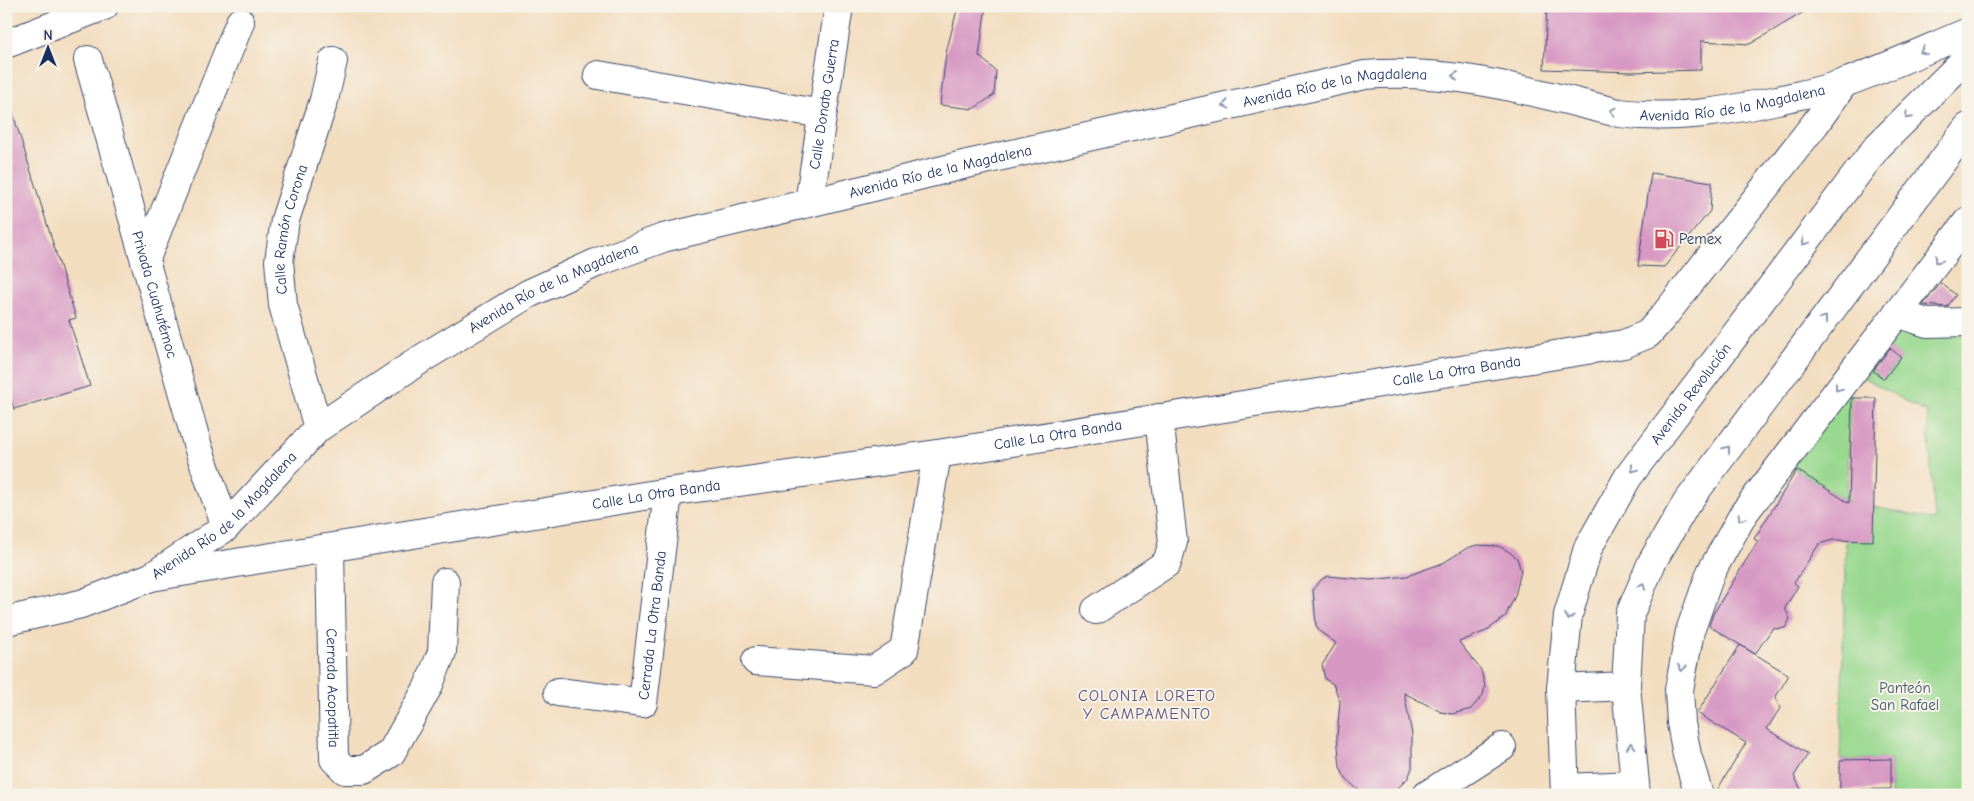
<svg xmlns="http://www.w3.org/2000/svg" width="1974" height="801" viewBox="0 0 1974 801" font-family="'Comic Neue',sans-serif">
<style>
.green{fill:#98d88f;stroke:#5a8476}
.building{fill:#d798c3}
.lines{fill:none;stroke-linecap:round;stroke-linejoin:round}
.street-casing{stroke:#3b496d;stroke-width:30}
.primary-casing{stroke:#3b496d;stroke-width:30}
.street{stroke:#fff;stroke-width:28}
.primary{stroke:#fff;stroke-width:28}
.oneway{stroke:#8d97ae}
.labels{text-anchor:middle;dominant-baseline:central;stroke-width:4;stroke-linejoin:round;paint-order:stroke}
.street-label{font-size:15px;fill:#1b2f5e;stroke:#f7f3e8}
.poi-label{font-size:15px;fill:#1b2f5e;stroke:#f7f3e8;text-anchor:start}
.park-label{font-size:15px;fill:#3a596a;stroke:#f7f3e8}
.neighbourhood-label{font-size:16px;letter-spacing:1px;fill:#5d5481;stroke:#f7f3e8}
</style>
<rect width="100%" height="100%" fill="#f7f3e8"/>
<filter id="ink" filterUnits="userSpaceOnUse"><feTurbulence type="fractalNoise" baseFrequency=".02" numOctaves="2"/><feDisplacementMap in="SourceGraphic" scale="10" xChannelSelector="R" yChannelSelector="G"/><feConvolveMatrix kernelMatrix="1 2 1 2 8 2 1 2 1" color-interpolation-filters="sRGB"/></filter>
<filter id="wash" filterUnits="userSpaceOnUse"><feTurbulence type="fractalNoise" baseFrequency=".0096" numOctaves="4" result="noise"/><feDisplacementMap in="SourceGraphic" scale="20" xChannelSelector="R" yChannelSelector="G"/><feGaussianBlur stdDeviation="1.12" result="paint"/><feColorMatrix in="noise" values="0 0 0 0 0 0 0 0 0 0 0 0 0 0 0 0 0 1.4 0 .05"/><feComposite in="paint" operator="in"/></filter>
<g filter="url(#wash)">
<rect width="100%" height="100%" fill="#f3ddbf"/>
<!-- green -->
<path class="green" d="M1898 323 1962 329 1968 338V795H1891V759L1840 760 1847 501 1790 466 1851 385 1847 501 1935 520 1927 413 1859 375 1866 365 1884 379 1901 357 1883 343Z"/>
<g id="blocks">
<!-- building -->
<path class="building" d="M958 6H986L979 56 996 71 994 95 973 109 940 105 946 53Z
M1547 6H1814L1750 44 1701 41V70L1631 72 1544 69Z
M11 107 76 318 69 320 90 386 14 409 6 385V108Z
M1651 173 1712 182 1710 211 1664 267 1638 266Z
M1941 283 1956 295 1947 307 1923 305Z
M1890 348 1901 357 1884 379 1873 371Z
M1852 398H1876L1873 541 1833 540 1819 544 1794 583 1798 586 1785 608 1790 619 1785 628 1772 629 1755 654 1709 626 1713 614 1758 541 1754 539 1797 470 1849 503Z
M1477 545 1498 546 1508 551 1517 558 1521 571 1515 596 1505 617 1486 631 1459 642 1481 670 1485 686 1483 695 1471 709 1452 714 1441 712 1404 693 1412 734V768L1408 778 1394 792 1385 795 1362 793 1345 778 1340 767 1337 736 1340 701 1333 684 1325 679 1322 665 1336 643 1319 631 1316 625 1313 589 1322 579 1328 576 1371 580 1407 576 1443 563 1467 548Z
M1740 645 1789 675 1775 698 1780 708 1767 729 1808 754 1794 776 1804 795H1714L1746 743 1697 713Z
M1891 759V789L1840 790V760Z"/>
</g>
</g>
<g filter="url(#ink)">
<use href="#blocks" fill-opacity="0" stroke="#3b496d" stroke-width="1"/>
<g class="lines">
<defs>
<g id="street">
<path d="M6 44 104 6"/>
<path id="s1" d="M88 60 198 447 226 527"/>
<path d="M598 75 822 114"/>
<path id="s2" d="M809 203 839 6"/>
<path d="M145 261 240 22"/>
<path d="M1897 313 1927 323 1968 322"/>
<path id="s3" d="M318 428 283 305 279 261 285 220 324 100 333 61"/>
<path id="s4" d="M330 548 334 759 345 770H364L391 753 428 687 442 652 445 582"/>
<path id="s5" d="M151 577 668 492 937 454 1624 344 1648 334 1663 317 1815 124 1844 83"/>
<path d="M1096 610 1167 563 1173 542 1159 418"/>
<path d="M756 661 874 670 904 650 937 454"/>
<path id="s6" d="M558 692 643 703 668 492"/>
<path d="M1427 795 1502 747"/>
<path d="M1699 795 1687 755 1681 723 1679 690 1690 631 1711 572 1744 513 1968 221"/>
</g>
<g id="primary">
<path id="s7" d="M6 621 81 604 151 577 226 527 318 428 426 356 528 294 598 262 663 238 809 203 967 164 1365 75C1454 68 1533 92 1619 113 1672 120 1725 112 1777 100 1800 95 1822 91 1844 83 1886 68 1927 49 1968 32"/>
<path d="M1561 689 1626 686"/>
<path d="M1565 788 1635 785"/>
<path id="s8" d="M1565 795 1561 689 1568 615 1588 548 1628 477 1877 147 1968 57"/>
<path d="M1636 795 1626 686 1630 614 1652 562 1686 504 1968 127"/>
</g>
</defs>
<!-- street casing -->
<use href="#street" class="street-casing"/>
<!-- primary casing -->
<use href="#primary" class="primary-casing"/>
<!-- street -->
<use href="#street" class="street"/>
<!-- primary -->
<use href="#primary" class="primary"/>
</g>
<!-- one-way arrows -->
<defs><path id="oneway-chevron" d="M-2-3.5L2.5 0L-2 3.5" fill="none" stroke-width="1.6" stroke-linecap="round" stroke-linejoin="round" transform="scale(1.25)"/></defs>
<g class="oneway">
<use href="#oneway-chevron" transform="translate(1923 51) rotate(158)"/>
<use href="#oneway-chevron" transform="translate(1455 76) rotate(-173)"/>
<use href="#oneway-chevron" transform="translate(1226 105) rotate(167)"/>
<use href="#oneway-chevron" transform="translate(1613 111) rotate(-167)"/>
<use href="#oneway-chevron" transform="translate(1908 116) rotate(135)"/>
<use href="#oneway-chevron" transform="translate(1805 242) rotate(127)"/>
<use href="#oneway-chevron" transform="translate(1938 260) rotate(127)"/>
<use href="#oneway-chevron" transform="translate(1824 319) rotate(-53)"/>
<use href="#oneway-chevron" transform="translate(1838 388) rotate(127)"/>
<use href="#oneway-chevron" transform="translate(1727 449) rotate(-53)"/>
<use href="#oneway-chevron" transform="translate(1634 469) rotate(127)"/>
<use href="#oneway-chevron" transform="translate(1741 518) rotate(122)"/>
<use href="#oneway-chevron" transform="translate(1642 586) rotate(-67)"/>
<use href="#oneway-chevron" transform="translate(1569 617) rotate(100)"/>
<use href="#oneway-chevron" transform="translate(1682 668) rotate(99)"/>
<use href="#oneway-chevron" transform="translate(1631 746) rotate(-95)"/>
</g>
</g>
<!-- icons -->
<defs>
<symbol id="fuel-bare" viewBox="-9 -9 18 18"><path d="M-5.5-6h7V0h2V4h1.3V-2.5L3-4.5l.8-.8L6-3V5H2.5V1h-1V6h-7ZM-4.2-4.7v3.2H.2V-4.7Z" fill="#d1495b" stroke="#f7f3e8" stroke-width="2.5" paint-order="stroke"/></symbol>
</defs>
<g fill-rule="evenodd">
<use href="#fuel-bare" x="1650" y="225" width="28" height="28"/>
</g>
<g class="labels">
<!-- street labels -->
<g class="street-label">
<text stroke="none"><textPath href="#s7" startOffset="1462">Avenida Río de la Magdalena</textPath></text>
<text stroke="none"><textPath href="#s7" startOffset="1866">Avenida Río de la Magdalena</textPath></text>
<text stroke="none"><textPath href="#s2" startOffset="100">Calle Donato Guerra</textPath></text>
<text stroke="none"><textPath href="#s7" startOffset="1058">Avenida Río de la Magdalena</textPath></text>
<text stroke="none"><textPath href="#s3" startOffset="205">Calle Ramón Corona</textPath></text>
<text stroke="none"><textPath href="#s7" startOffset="652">Avenida Río de la Magdalena</textPath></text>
<text stroke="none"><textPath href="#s1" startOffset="244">Privada Cuahutémoc</textPath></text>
<text stroke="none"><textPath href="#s5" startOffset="1322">Calle La Otra Banda</textPath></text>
<text stroke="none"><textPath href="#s8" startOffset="436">Avenida Revolución</textPath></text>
<text stroke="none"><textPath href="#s5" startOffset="918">Calle La Otra Banda</textPath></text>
<text stroke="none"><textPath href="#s5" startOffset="512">Calle La Otra Banda</textPath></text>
<text stroke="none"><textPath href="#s7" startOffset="248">Avenida Río de la Magdalena</textPath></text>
<text stroke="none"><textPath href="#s6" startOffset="164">Cerrada La Otra Banda</textPath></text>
<text stroke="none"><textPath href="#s4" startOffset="140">Cerrada Acopatitla</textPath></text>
</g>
<!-- poi labels -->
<g class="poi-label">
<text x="1679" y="239">Pemex</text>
</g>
<!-- park labels -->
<g class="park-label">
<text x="1905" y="688">Panteón<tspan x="1905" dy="17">San Rafael</tspan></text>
</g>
<!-- neighbourhood labels -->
<g class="neighbourhood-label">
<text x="1147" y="696">COLONIA LORETO<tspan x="1147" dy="18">Y CAMPAMENTO</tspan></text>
</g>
</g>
<!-- margin -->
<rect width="1974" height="801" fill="none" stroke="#f7f3e8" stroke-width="25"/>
<!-- north arrow -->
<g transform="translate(48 48)" stroke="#f7f3e8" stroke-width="4" paint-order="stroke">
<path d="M0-4L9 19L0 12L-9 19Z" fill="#1b2f5e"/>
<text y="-8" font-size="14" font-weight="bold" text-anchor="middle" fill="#1b2f5e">N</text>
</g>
</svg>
